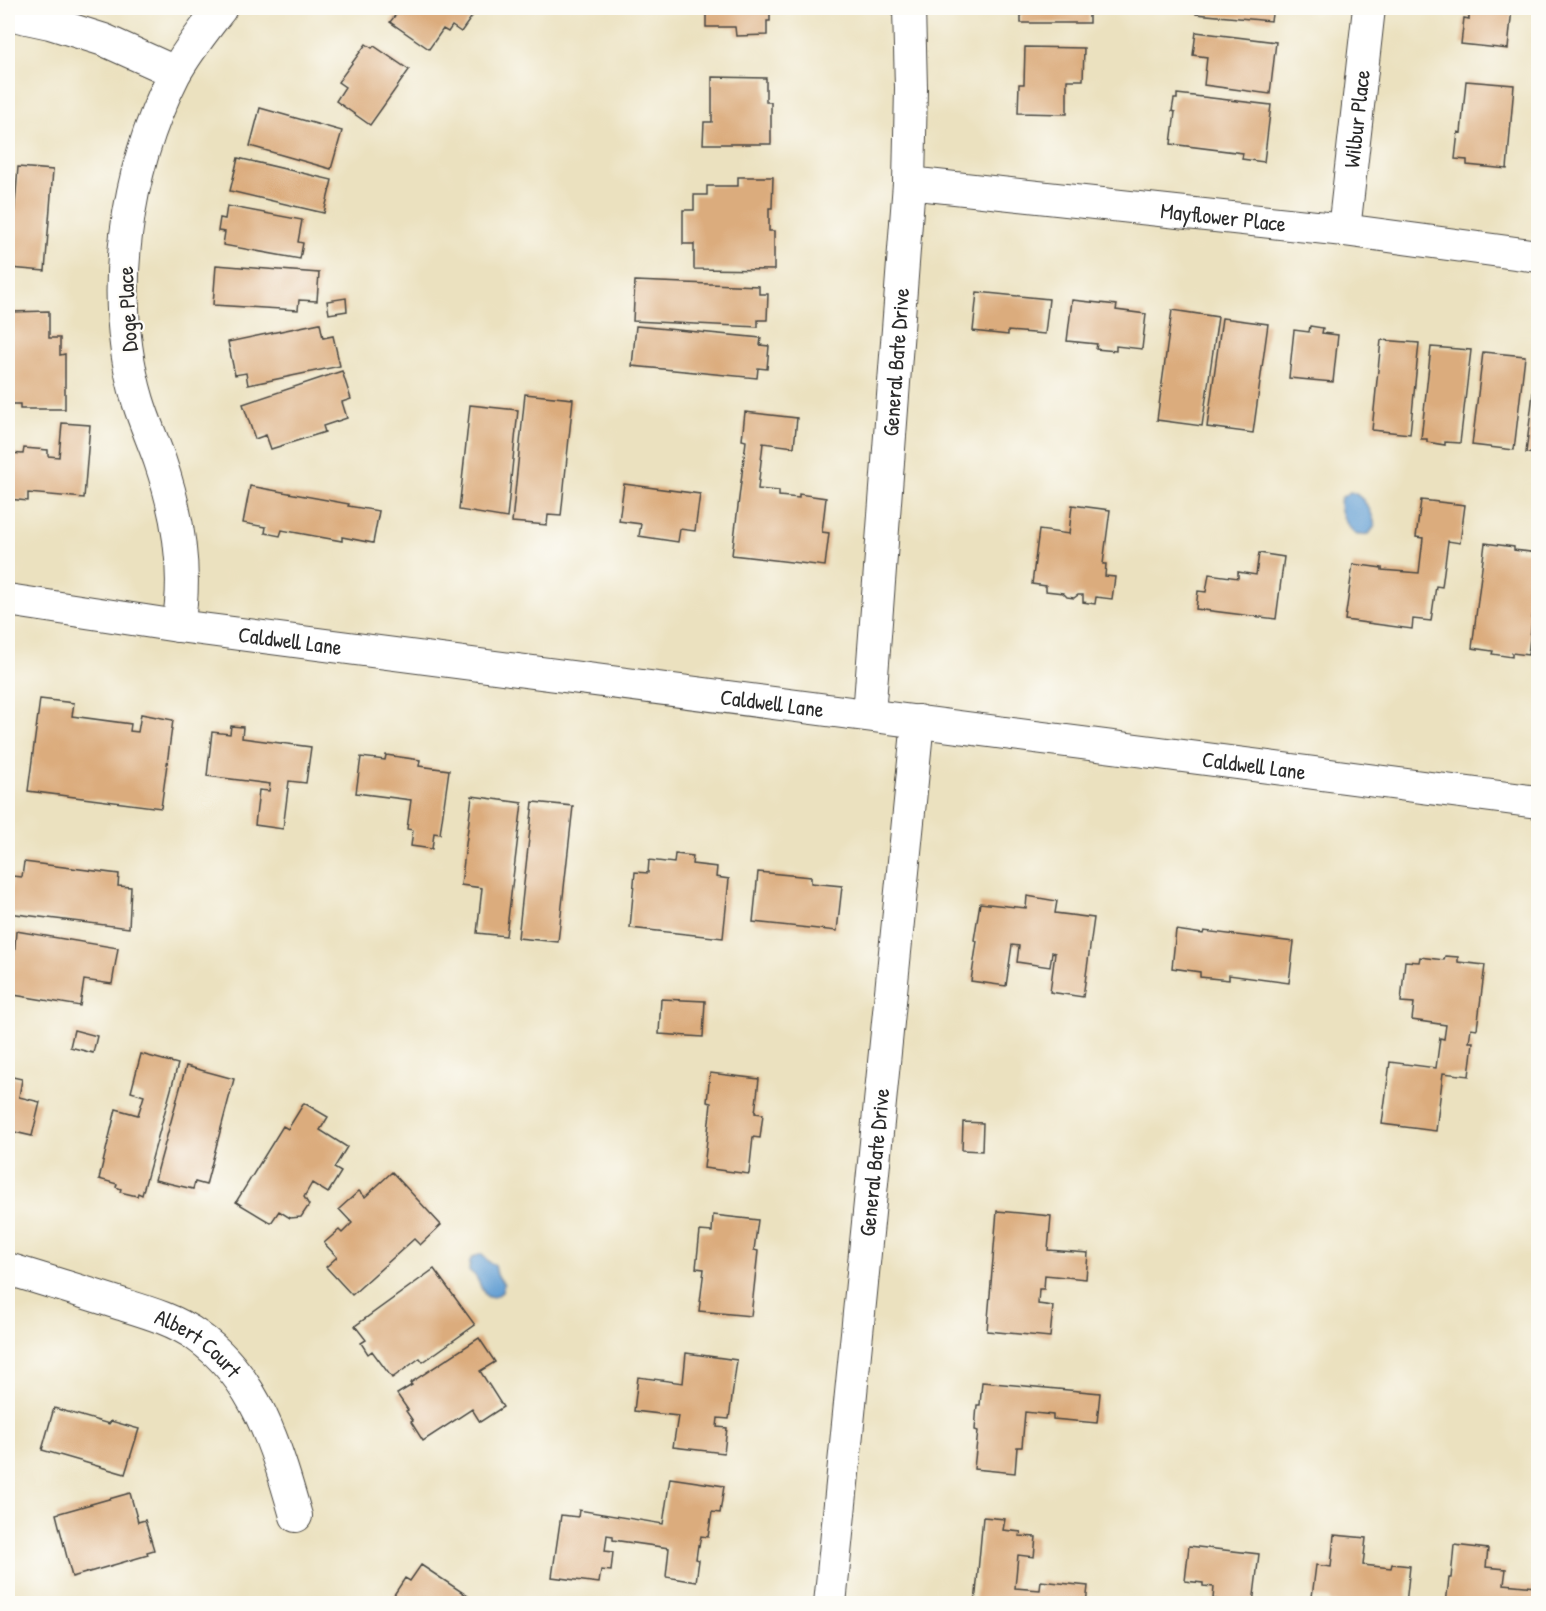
<svg xmlns="http://www.w3.org/2000/svg" width="1546" height="1611" viewBox="0 0 1546 1611" font-family="'Patrick Hand',sans-serif">
<style>
.water{fill:#639fd3;stroke:#47657f;stroke-width:1.5}
.building{fill:#dbac7d}
.lines{fill:none;stroke-linecap:round;stroke-linejoin:round}
.minor-casing{stroke:#484641;stroke-width:34}
.minor{stroke:#fff;stroke-width:32}
.labels{text-anchor:middle;dominant-baseline:central;stroke-width:4.5;stroke-linejoin:round;paint-order:stroke}
.street-label{font-size:22px;fill:#2b2b2b;stroke:#fdfcf7}
</style>
<rect width="100%" height="100%" fill="#fdfcf7"/>
<filter id="ink" filterUnits="userSpaceOnUse"><feTurbulence type="fractalNoise" baseFrequency=".0167" numOctaves="2"/><feDisplacementMap in="SourceGraphic" scale="12" xChannelSelector="R" yChannelSelector="G"/><feConvolveMatrix kernelMatrix="1 2 1 2 8 2 1 2 1" color-interpolation-filters="sRGB"/></filter>
<filter id="wash" filterUnits="userSpaceOnUse"><feTurbulence type="fractalNoise" baseFrequency=".008" numOctaves="4" result="noise"/><feDisplacementMap in="SourceGraphic" scale="24" xChannelSelector="R" yChannelSelector="G"/><feGaussianBlur stdDeviation="1.35" result="paint"/><feColorMatrix in="noise" values="0 0 0 0 0 0 0 0 0 0 0 0 0 0 0 0 0 1.4 0 .05"/><feComposite in="paint" operator="in"/></filter>
<g filter="url(#wash)">
<rect width="100%" height="100%" fill="#ebe1bf"/>
<!-- water -->
<path class="water" d="M1350 492C1363 494 1373 513 1375 526L1369 534 1357 535C1347 527 1337 510 1341 498Z
M481 1254 489 1262 495 1265 497 1275 504 1284 502 1292C484 1307 483 1288 476 1277 474 1274 471 1273 469 1270L470 1261 473 1257Z"/>
<g id="blocks">
<!-- building -->
<path class="building" d="M401 8H478L461 32 452 26 448 32 443 29 429 49 390 22Z
M706 8H770V21H767V35L736 36 735 27H706Z
M1021 8H1089V23H1021Z
M1196 8H1273L1271 21 1196 14Z
M1475 8H1512L1508 49 1461 44 1464 18 1469 19V12L1474 13Z
M1196 32 1276 42 1270 94 1204 85 1207 57 1193 55Z
M366 44 372 48 374 46 409 70 370 125 336 101 345 87 338 82Z
M1025 47 1084 48 1083 80H1067V114L1018 113 1019 84H1024Z
M712 77 766 78V102H771V144H703L704 122H712Z
M1466 81 1514 85 1507 169 1467 165V160L1455 159 1458 132 1461 133Z
M1177 94 1271 105 1264 162 1242 159 1243 153 1171 144 1175 112 1172 111 1174 99H1177Z
M260 108 342 131 331 169 250 146Z
M238 158 332 180 324 213 230 191Z
M18 167 53 170 45 271 10 268Z
M738 177H773L772 208H769V231H774V270L694 269V244H683V210H694V195H707V186H738Z
M227 206 302 220 298 242 303 243 300 259 223 245 225 232 218 231 220 218 225 219Z
M216 265 319 273 317 301 299 300 298 310 213 305Z
M635 281 759 286V294H768L767 320H758V327L633 321Z
M977 292 1049 299 1045 334 1008 331V335L973 331Z
M346 298 347 311 329 314 327 301Z
M1072 300 1117 305 1116 310 1146 314 1142 349 1116 346V351L1096 349 1097 344 1067 341Z
M1172 310 1218 317 1202 426 1157 420Z
M49 311V338H60V355L65 354V409H20V404H8V341H11V312Z
M1222 318 1268 324 1253 433 1207 427Z
M320 323 323 338 333 336 340 366 248 385 246 373 235 375 228 342Z
M636 326 761 338 760 345 769 346 767 369 758 368 757 378 632 366Z
M1310 326 1323 328 1322 333 1338 335 1333 382 1289 378 1294 330 1309 332Z
M1381 340 1419 343 1410 434 1372 430Z
M1431 347 1471 350 1460 443 1445 442V445L1427 442V439H1421Z
M1483 352 1525 356 1514 450 1472 445Z
M1537 359 1538 360V454L1526 453Z
M342 371 351 399 342 402 347 418 323 426 325 432 271 449 266 435 255 439 243 404Z
M525 394 573 399 561 516 548 515 547 525 512 522Z
M470 405 518 410 507 518 459 510Z
M745 412 797 418 794 447 763 443 758 489 779 491V496L799 498V494L826 498 822 532 829 533 825 566 732 555 746 441 742 440Z
M62 423 90 425 84 498 28 493V501L8 499V453L23 454 24 448 48 450V456L59 457Z
M624 484 700 494 695 531 680 529 678 542 639 536 641 524 619 521Z
M250 486 349 504 348 506 379 511 373 543 342 537V541L282 530 280 536 265 533 266 527 243 523Z
M1421 500 1465 505 1460 543 1448 541 1442 587 1436 586 1431 621 1413 619 1412 629 1345 620 1353 564 1382 568V570L1419 573 1423 538 1416 537Z
M1072 505 1110 510 1103 564H1106L1105 576 1115 577 1112 599 1096 597 1095 604 1083 602V595H1078L1074 598 1067 597 1063 593 1046 591V586L1032 584 1039 530 1069 534Z
M1485 543 1514 547V550L1538 553V569L1528 655 1512 653V657L1492 654 1493 651 1472 648Z
M1259 553 1284 557 1276 619 1196 609 1198 591 1206 592 1209 574 1238 578V572L1256 575Z
M40 699 74 703 72 716 131 724 130 731 138 732 141 714 173 720 161 808 28 791Z
M231 726 243 727 242 738 311 747 306 783 289 781 283 829 255 825 259 790 269 791 270 784 207 776 212 732 230 734Z
M386 755 420 760 419 766 449 770 440 834 434 833 432 849 411 846 413 830 407 829 411 800 356 793 361 757 385 760Z
M472 796 522 803 506 936 477 933 482 888 461 885Z
M533 802 573 806 558 942 518 938Z
M675 854 693 856 692 864 717 867 716 877 729 879 723 938 630 928 635 872 648 873 649 860 674 863Z
M24 862 119 874 118 886 131 887 129 928 8 913 12 876 22 877Z
M758 872 811 877V883L842 886 837 931 753 922Z
M1027 896 1057 901 1055 913 1094 918 1083 997 1050 992 1055 953 1052 952 1050 967 1017 962 1019 946 1012 945 1006 986 971 981 977 941 974 940 980 903 1026 908Z
M1176 930 1203 934 1204 931 1294 942 1289 983 1229 975V980L1200 977V972L1172 968Z
M16 931 118 948 112 984 84 980 80 1006 8 994V958L14 959Z
M1445 956 1458 957V962L1485 965 1477 1029 1471 1028 1469 1042H1473L1469 1076 1443 1073 1436 1131 1382 1124 1390 1062 1436 1068 1440 1038 1444 1039 1446 1025 1412 1020 1414 1003 1401 1002 1405 961 1419 962 1420 957 1444 960Z
M661 999 705 1001 703 1037 659 1034Z
M74 1030 97 1036 93 1053 70 1047Z
M141 1054 178 1064 142 1195 138 1193 137 1196 120 1192 121 1189 116 1187 117 1184 99 1179 116 1109 138 1115 144 1096 131 1092Z
M186 1066 234 1079 206 1185 195 1182 193 1189 155 1180Z
M710 1073 759 1079 755 1113 763 1114 760 1138 753 1137 749 1174 704 1168 711 1103 707 1102Z
M8 1076 22 1079 19 1097 40 1102 32 1136 10 1131 8 1138Z
M304 1103 328 1117 320 1130 347 1147 334 1168 341 1172 328 1193 312 1183 304 1197 309 1205 301 1217 290 1218 279 1211 271 1223 236 1202 283 1126 288 1129Z
M963 1122 983 1123 982 1151 962 1150Z
M392 1172 441 1225 420 1245 414 1239 352 1295 326 1267 337 1257 324 1243 339 1230 342 1233 352 1223 339 1209 359 1191 365 1197Z
M997 1211 1051 1216 1048 1250 1088 1253 1086 1279 1045 1275 1044 1289H1039L1038 1304 1053 1306 1050 1337 987 1331Z
M713 1215 758 1220 754 1250 758 1251 751 1316 699 1311 704 1269 696 1268 700 1231 712 1232Z
M434 1269 475 1325 423 1362 420 1358 392 1378 372 1351 368 1354 361 1343 366 1340 355 1326Z
M479 1338 495 1362 480 1371 503 1407 480 1422 472 1409 423 1441 411 1422 413 1421 406 1411 408 1410 397 1394 412 1385 410 1383Z
M686 1353 737 1360 729 1419 718 1418 717 1427 727 1428 724 1453 673 1447 678 1416 634 1411 638 1377 683 1383Z
M982 1382 1100 1393 1097 1423 1053 1419V1415L1025 1412 1022 1447H1017L1015 1473 974 1469 978 1431 975 1430 977 1405H980Z
M54 1408 109 1424 111 1421 139 1429 125 1474 42 1450Z
M670 1478 724 1486 720 1513 712 1512 708 1537 701 1536 699 1546 698 1545 696 1559 699 1560 696 1582 666 1577 669 1548 613 1540V1536L607 1535 605 1551 613 1552 611 1571 601 1570 599 1583 552 1577 561 1515 578 1517 579 1510 663 1524Z
M130 1493 138 1522 145 1520 154 1550 147 1552 148 1555 72 1577 56 1514Z
M983 1517 1005 1519 1003 1530 1021 1532 1020 1536 1036 1537 1034 1557 1018 1555 1015 1588 1040 1590 1041 1581 1088 1586 1086 1604H975Z
M1334 1535 1366 1538 1363 1565 1391 1568 1392 1564 1410 1566 1406 1604H1341L1330 1602V1599L1312 1597 1316 1565 1331 1567Z
M1454 1545 1488 1549 1486 1567 1506 1569 1504 1584 1536 1587 1534 1604H1446L1449 1578H1451Z
M1189 1546 1259 1554 1253 1604 1213 1599 1214 1587 1203 1586V1583L1185 1581Z
M421 1565 480 1604H388L405 1578 410 1581Z"/>
</g>
</g>
<g filter="url(#ink)">
<use href="#blocks" fill-opacity="0" stroke="#484641" stroke-width="1.5"/>
<g class="lines">
<defs>
<g id="minor">
<path d="M8 14 50 23 104 40 175 72"/>
<path id="s1" d="M909 183 1344 230 1538 256"/>
<path id="s2" d="M1344 230 1369 8"/>
<path id="s3" d="M8 600 178 626 1538 802"/>
<path d="M178 626C188 570 178 514 160 461 153 441 144 421 138 401 107 297 125 171 174 75 187 51 205 29 221 8"/>
<path id="s4" d="M869 715 909 183 911 88 909 8"/>
<path id="s5" d="M8 1269C45 1280 83 1292 121 1304 147 1312 175 1320 197 1336 257 1378 277 1450 296 1516"/>
<path id="s6" d="M830 1604 918 721"/>
</g>
</defs>
<!-- minor casing -->
<use href="#minor" class="minor-casing"/>
<!-- minor -->
<use href="#minor" class="minor"/>
</g>
</g>
<g class="labels">
<!-- street labels -->
<g class="street-label">
<text stroke="none"><textPath href="#s2" startOffset="112">Wilbur Place</textPath></text>
<text stroke="none"><textPath href="#s1" startOffset="316">Mayflower Place</textPath></text>
<text transform="translate(127 309) rotate(-93)">Doge Place</text>
<text stroke="none"><textPath href="#s4" startOffset="354">General Bate Drive</textPath></text>
<text stroke="none"><textPath href="#s3" startOffset="285">Caldwell Lane</textPath></text>
<text stroke="none"><textPath href="#s3" startOffset="771">Caldwell Lane</textPath></text>
<text stroke="none"><textPath href="#s3" startOffset="1257">Caldwell Lane</textPath></text>
<text stroke="none"><textPath href="#s6" startOffset="444">General Bate Drive</textPath></text>
<text stroke="none"><textPath href="#s5" startOffset="206">Albert Court</textPath></text>
</g>
</g>
<!-- margin -->
<rect width="1546" height="1611" fill="none" stroke="#fdfcf7" stroke-width="30"/>
</svg>
